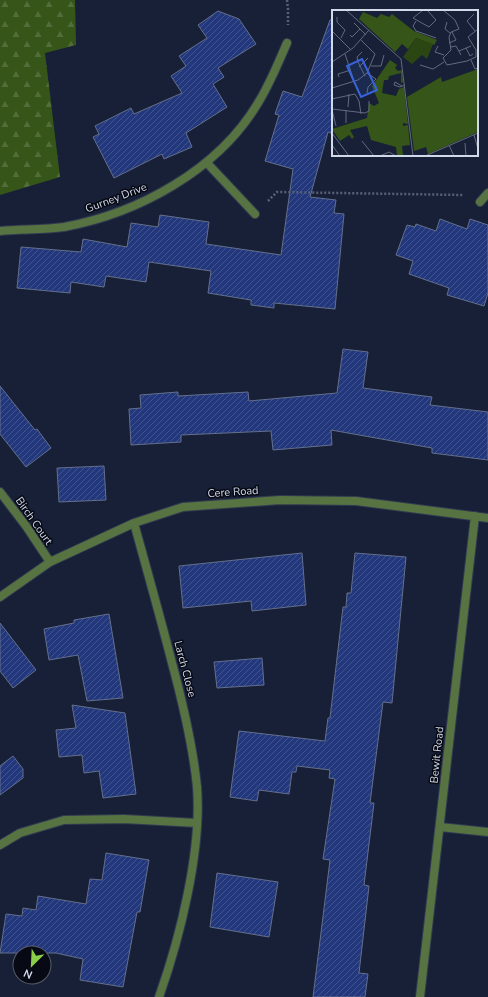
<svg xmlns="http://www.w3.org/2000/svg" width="488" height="997" viewBox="0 0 488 997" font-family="'Nunito Sans',sans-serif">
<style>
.forest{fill:url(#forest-firs)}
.building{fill:url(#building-hatch);stroke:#636f8b}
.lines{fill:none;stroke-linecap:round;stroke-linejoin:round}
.street-casing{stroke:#313a50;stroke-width:10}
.path{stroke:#586175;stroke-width:2.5;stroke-dasharray:2 2;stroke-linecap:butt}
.street{stroke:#577342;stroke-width:8}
.labels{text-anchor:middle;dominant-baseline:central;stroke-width:3;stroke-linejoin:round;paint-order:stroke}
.street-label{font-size:11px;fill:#d2d9e9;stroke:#070a14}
.inset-road{fill:none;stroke:#626a7e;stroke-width:1}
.view{fill:#3863db;fill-opacity:0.15;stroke:#3863db;stroke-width:2}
.inset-edge{fill:none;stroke:#d2d9e9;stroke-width:2}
</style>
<defs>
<pattern id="forest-firs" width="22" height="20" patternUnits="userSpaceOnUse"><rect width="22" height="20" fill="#365519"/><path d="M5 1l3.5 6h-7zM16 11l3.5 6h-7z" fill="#526d3a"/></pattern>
<pattern id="building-hatch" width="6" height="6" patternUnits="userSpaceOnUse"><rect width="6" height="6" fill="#23387c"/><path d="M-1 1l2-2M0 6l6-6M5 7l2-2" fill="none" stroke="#42548f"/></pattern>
</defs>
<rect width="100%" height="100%" fill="#172037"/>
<!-- forest -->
<path class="forest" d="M0 0H75L76 45 45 53 60 177 0 195Z"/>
<!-- building -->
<path class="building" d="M218 11 239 19 256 44 218 68 224 77 213 84 227 107 186 133 192 147 164 159 162 154 114 178 93 137 99 134 95 126 131 108 134 114 182 93 171 76 186 66 179 56 207 38 198 25Z
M330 20H333V134L328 132 310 197 336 200 334 213 344 214 335 309 274 303V308L251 305V300L208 293 211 271 149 262 146 282 106 276 104 287 71 282 70 293 17 288 21 247 81 252 83 239 127 247 131 223 158 227 160 215 209 222 206 244 281 255 293 169 265 161 279 115 275 114 283 91 302 97Z
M440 219 467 229 470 219 488 225V293L484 306 447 295 449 288 409 274 413 261 396 255 407 225 415 227 416 224 436 231Z
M343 349 368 352 363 388 432 397 430 405 488 412V460L432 453V448L331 430 332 445 273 450 271 431 181 435V442L131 445 129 409 141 408 140 395 178 392V396L248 392 249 401 337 393Z
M0 386 35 430 37 429 51 448 26 467 0 434Z
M104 466 106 500 59 502 57 468Z
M302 553 306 605 252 611 251 601 183 608 179 566Z
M355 553 406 557 392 703 383 702 370 803H374L364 885 369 886 359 973 368 974 365 997H313L330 860 323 859 335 779 329 778 330 770 297 766 296 772H292L289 794 259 790 257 801 230 797 239 731 325 741 328 718H330L343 607H346L347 593H351Z
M109 614 123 698 87 701 78 655 49 660 44 629 74 623V620Z
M0 623 36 670 13 688 0 671Z
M262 658 264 685 217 688 214 662Z
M72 705 125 713 136 794 103 798 99 771 84 773 82 755 59 757 56 730 76 728Z
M13 756 23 769V778L0 795V766Z
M106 853 149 860 140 912H137L123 987 80 980 83 959 56 953H0L6 914 22 916 23 908 36 910 38 896 86 904 90 879 102 880Z
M217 873 278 882 269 937 210 927Z"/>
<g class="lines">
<defs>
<path id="street" d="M207 163 255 214
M480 202 488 193
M0 231C21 229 43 230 64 227 139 213 218 170 258 103 270 84 278 63 287 43
M0 492 26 526 50 562
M134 523C147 570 160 616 172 663 183 704 193 745 197 787 202 850 180 938 159 997
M0 597 50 562 134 523 183 507 280 500 356 501 488 518
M440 827 488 832
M0 845 20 833 64 820 124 819 197 823
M420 997 475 516"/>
</defs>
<!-- street casing -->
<use href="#street" class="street-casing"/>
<!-- path -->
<path class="path" d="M287 0 288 9V25
M268 201 277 192 463 195"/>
<!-- street -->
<use href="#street" class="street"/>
</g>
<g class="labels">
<!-- street labels -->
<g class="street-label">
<text transform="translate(116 198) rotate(-21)">Gurney Drive</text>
<text transform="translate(233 492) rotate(-4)">Cere Road</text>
<text transform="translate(34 521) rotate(55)">Birch Court</text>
<text transform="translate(185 669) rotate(75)">Larch Close</text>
<text transform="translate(437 755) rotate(-84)">Bewit Road</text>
</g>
</g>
<!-- overview -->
<g transform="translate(332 10)">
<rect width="146" height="146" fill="#172037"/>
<path d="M31 2 45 8 49 4 57 7 60 4 82 21 105 30 102 35 84 28 76 39 70 34 63 42 27 9ZM58 50 65 55 63 58 66 61 70 60 71 72 69 73V63L57 66 56 70H52L50 83 64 86 67 79 72 77 76 114 71 113V116L76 115 78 135 70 136 71 145 68 146H65L64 137 39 130 35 116 18 120 22 127 20 129 17 125 8 131 0 119 35 108 37 93 42 96 47 93 40 76ZM146 59V122L96 144 94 137 82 141 75 87 109 67 110 72Z" fill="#365519"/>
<path d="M84 28 101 34 95 49 90 45 80 54 71 47Z" fill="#2b4612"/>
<path class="inset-road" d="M14 0 69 49 81 146M91 0 81 8 97 17 104 10 95 0M111 0 123 10 127 19M142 4 135 11 143 21M5 7V12L13 20 9 28M84 11 81 16 84 21 104 28M115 12 113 19 118 23M22 13 34 25M127 19 119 22 117 27 119 40 111 48 115 55 135 51 144 47V40L136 27 146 19M0 21 19 40M18 25 20 27 28 19M117 33 124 30 120 22M106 36 103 42 112 45M119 37 124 36 129 45M134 38 138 46 141 44M127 41 139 36M30 42 25 47 26 52 33 66M13 44 22 71M139 50 143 59 146 58M0 52 21 38 37 20M88 55 101 59 112 52M39 56H49L52 45M27 57 36 48M7 67 6 64 19 60M70 76 63 72 62 75 68 77 73 75M0 78 26 70 35 63 43 44 29 30M35 83 36 77 44 69 35 63M0 89 23 84 27 91 29 104M16 97 17 84M0 99 33 103 37 101V91M0 100 4 116M14 113V100M0 123 17 146M142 125 146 139M30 131 42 146M133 133 134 146M0 135 8 146M117 135 122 146M48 146 57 142 64 146M93 146 146 123"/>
<path class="view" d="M30 49 45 80 29 87 15 56Z"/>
<rect width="146" height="146" class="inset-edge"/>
</g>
<!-- north arrow -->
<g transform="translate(32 965) rotate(204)"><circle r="19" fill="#070a14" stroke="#585d69"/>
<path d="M0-3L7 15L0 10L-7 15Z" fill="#89cf49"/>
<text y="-6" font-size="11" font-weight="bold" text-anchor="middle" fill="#d2d9e9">N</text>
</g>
</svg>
